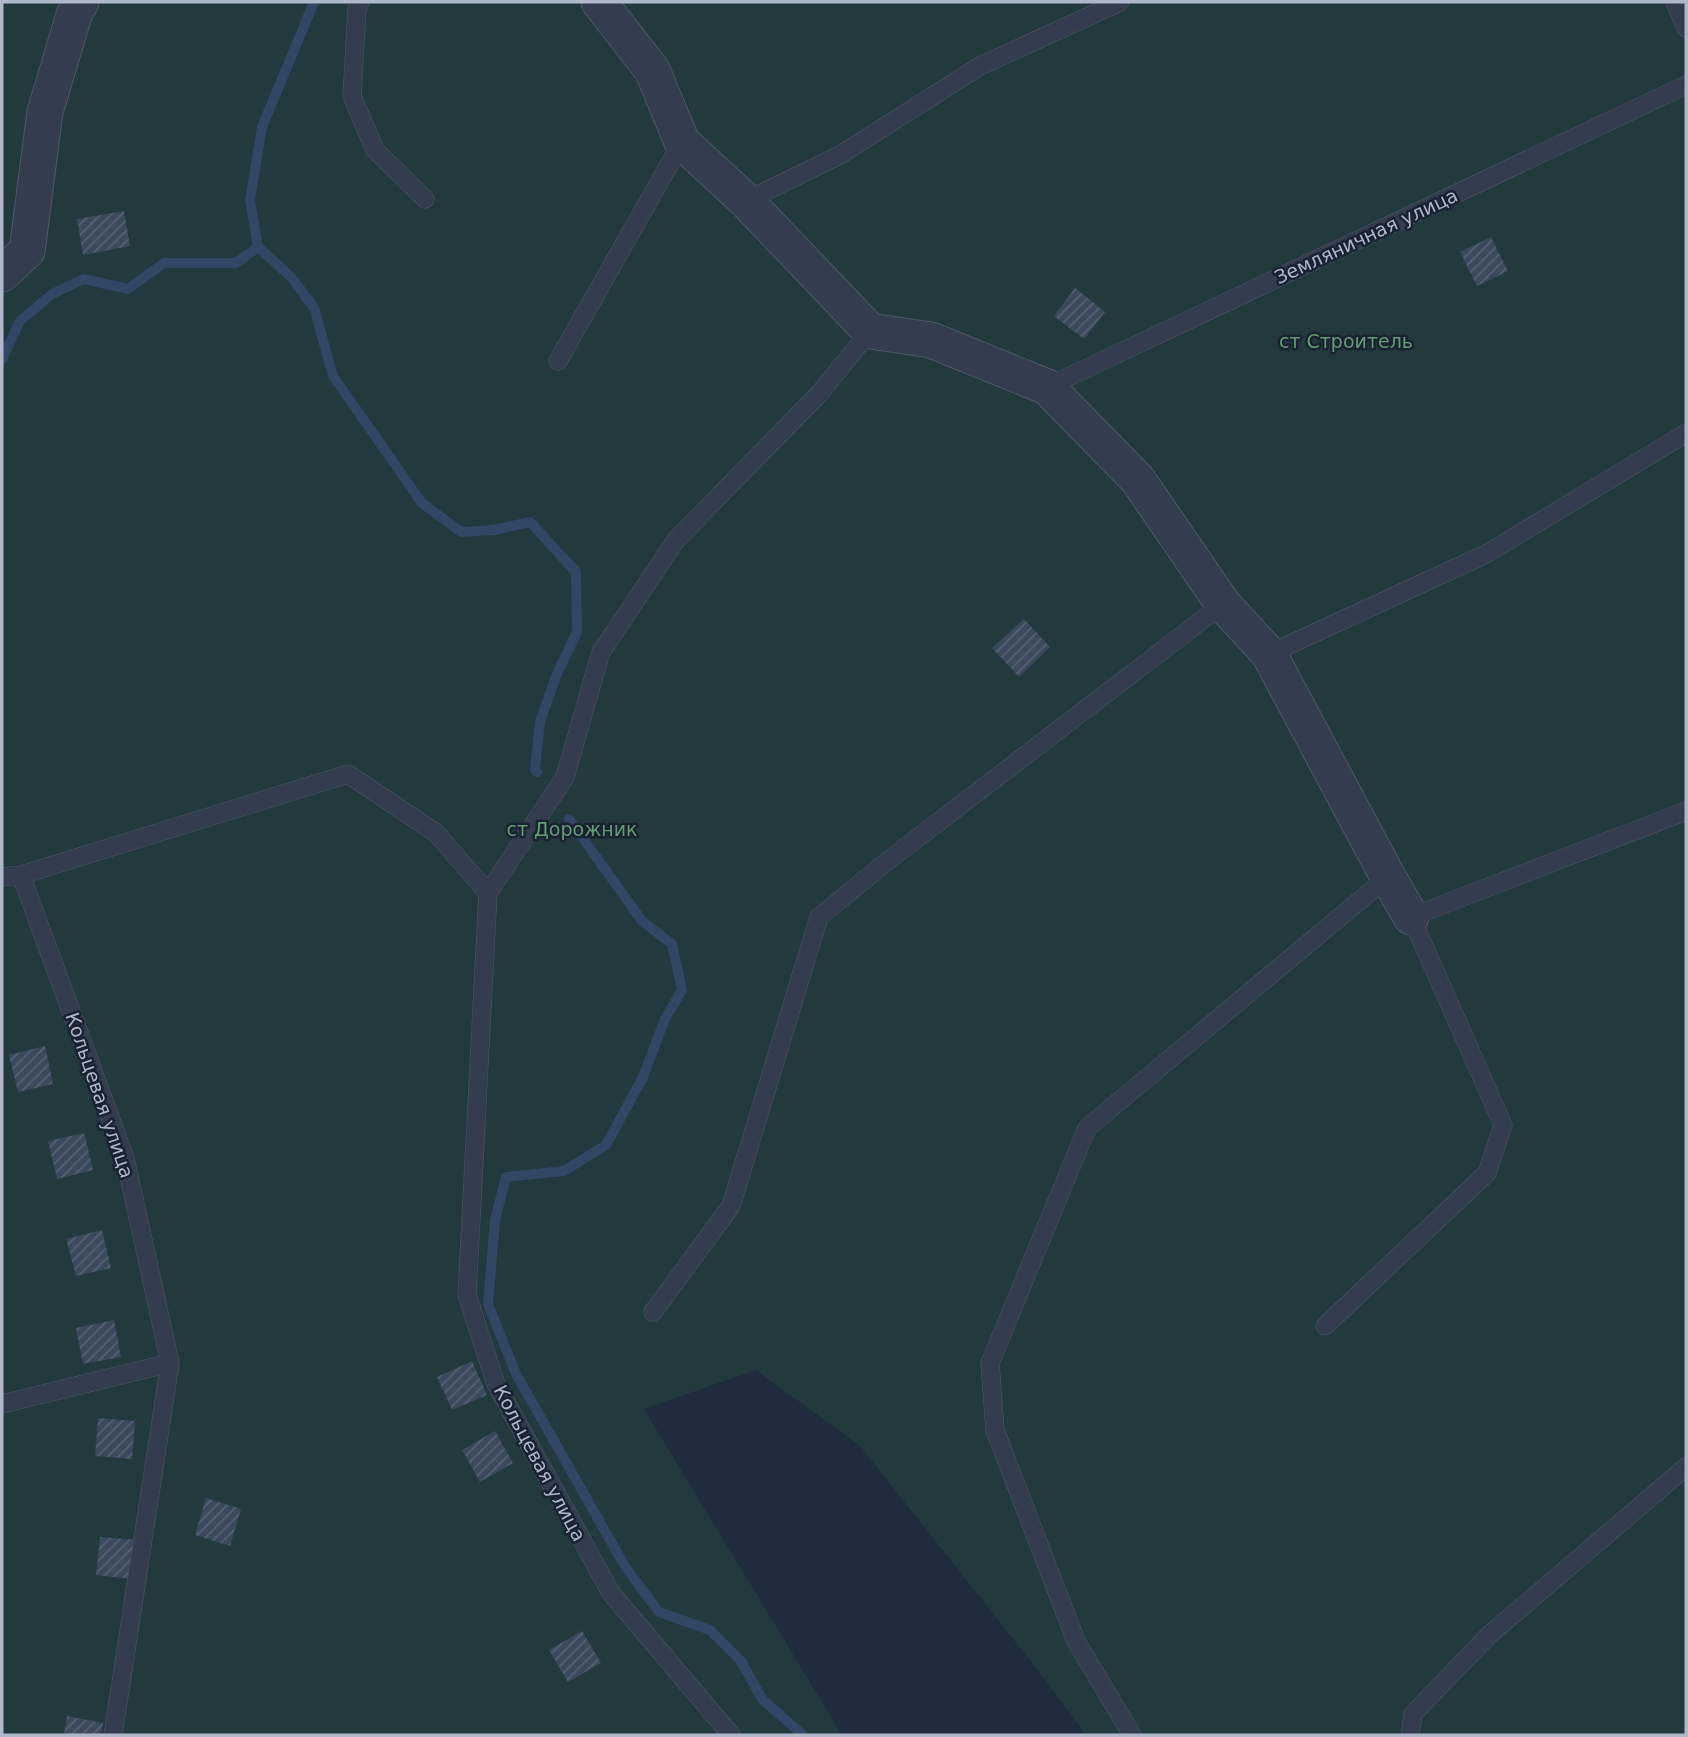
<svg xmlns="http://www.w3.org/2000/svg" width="1688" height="1737" viewBox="0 0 1688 1737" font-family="'DejaVu Sans',sans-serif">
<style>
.garden{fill:#22393e}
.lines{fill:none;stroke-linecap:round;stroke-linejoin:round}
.stream{stroke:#324666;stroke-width:10}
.building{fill:url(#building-hatch)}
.lane-casing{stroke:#4f5867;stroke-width:19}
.street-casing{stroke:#4f5867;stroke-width:37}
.lane{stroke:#343d4d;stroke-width:18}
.street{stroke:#343d4d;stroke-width:35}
.labels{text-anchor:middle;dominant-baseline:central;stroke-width:5;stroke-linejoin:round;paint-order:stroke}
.street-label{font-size:19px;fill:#afb8c9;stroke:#192231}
.park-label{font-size:19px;fill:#649c73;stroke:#192231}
</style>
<defs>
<pattern id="building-hatch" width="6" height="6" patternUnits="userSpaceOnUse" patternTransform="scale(1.75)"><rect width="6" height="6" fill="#3c495d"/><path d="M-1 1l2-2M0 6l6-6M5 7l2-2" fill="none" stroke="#566173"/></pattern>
</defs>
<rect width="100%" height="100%" fill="#202b3d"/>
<!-- garden -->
<path class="garden" d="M2 2H1686V1735H1086L1036 1668 860 1446 756 1370 644 1409 842 1735H2Z"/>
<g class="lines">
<!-- stream -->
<path class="stream" d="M258 247 292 278 314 308 333 376 422 503 461 532 494 530 530 522 576 572 577 632 556 676 540 722 535 769 537 772
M2 359 20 321 52 294 84 279 128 289 164 263H236L258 247 250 200 262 127 314 2
M569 819 642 921 672 944 682 990 665 1019 643 1077 606 1145 564 1171 506 1177 495 1220 488 1304 516 1374 626 1568 659 1612 710 1630 741 1661 762 1699 803 1735"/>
</g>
<!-- building -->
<path class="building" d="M124 211 130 246 83 255 77 219Z
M1491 237 1508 271 1477 286 1460 252Z
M1075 288 1105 312 1084 339 1054 316Z
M1024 619 1050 647 1019 677 992 648Z
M45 1046 53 1084 18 1092 9 1055Z
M84 1133 93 1170 57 1179 48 1141Z
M102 1230 111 1268 76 1276 66 1239Z
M114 1320 121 1357 83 1364 76 1328Z
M472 1361 487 1395 452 1410 437 1377Z
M98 1418 135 1421 132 1459 95 1456Z
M495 1431 513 1463 480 1482 462 1450Z
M206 1498 241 1509 230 1546 195 1535Z
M100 1537 137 1540 132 1579 96 1575Z
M582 1631 601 1663 568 1682 549 1650Z
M67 1716 103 1723 101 1735H64Z"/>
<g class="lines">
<defs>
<path id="lane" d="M360 2 357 9 352 96 375 150 425 199
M1675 2 1686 28
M746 201 840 155 980 66 1120 2
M558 361 682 142
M1047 387 1686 85
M1269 654 1488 553 1686 433
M21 875 125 1158 170 1363 113 1735
M2 877 21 875 348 774 436 833 488 893 565 777 601 652 676 540 819 394 870 331
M488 893 467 1295 496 1384 611 1593 731 1735
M653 1312 731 1206 819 917 890 859 1223 604
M1325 1326 1487 1173 1503 1125 1411 917 1686 811
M2 1404 170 1363
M1132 1735 1076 1641 995 1430 990 1363 1087 1128 1388 877
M1410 1735 1413 1714 1489 1635 1686 1467"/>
<path id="street" d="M599 2 652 70 682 142 746 201 870 331 931 340 1047 387 1138 480 1223 604 1269 654 1388 877 1411 917
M2 274 27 251 45 112 74 15 81 2"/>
</defs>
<!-- lane casing -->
<use href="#lane" class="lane-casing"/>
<!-- street casing -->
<use href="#street" class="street-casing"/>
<!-- lane -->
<use href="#lane" class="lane"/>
<!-- street -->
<use href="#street" class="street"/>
</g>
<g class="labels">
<!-- street labels -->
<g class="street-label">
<text transform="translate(1366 236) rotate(-25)">Земляничная улица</text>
<text transform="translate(100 1095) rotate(71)">Кольцевая улица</text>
<text transform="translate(540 1463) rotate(62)">Кольцевая улица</text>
</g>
<!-- park labels -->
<g class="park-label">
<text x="1346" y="341">ст Строитель</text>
<text x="572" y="829">ст Дорожник</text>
</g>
</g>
<!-- border -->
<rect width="1688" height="1737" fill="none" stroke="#afb8c9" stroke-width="7"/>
</svg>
